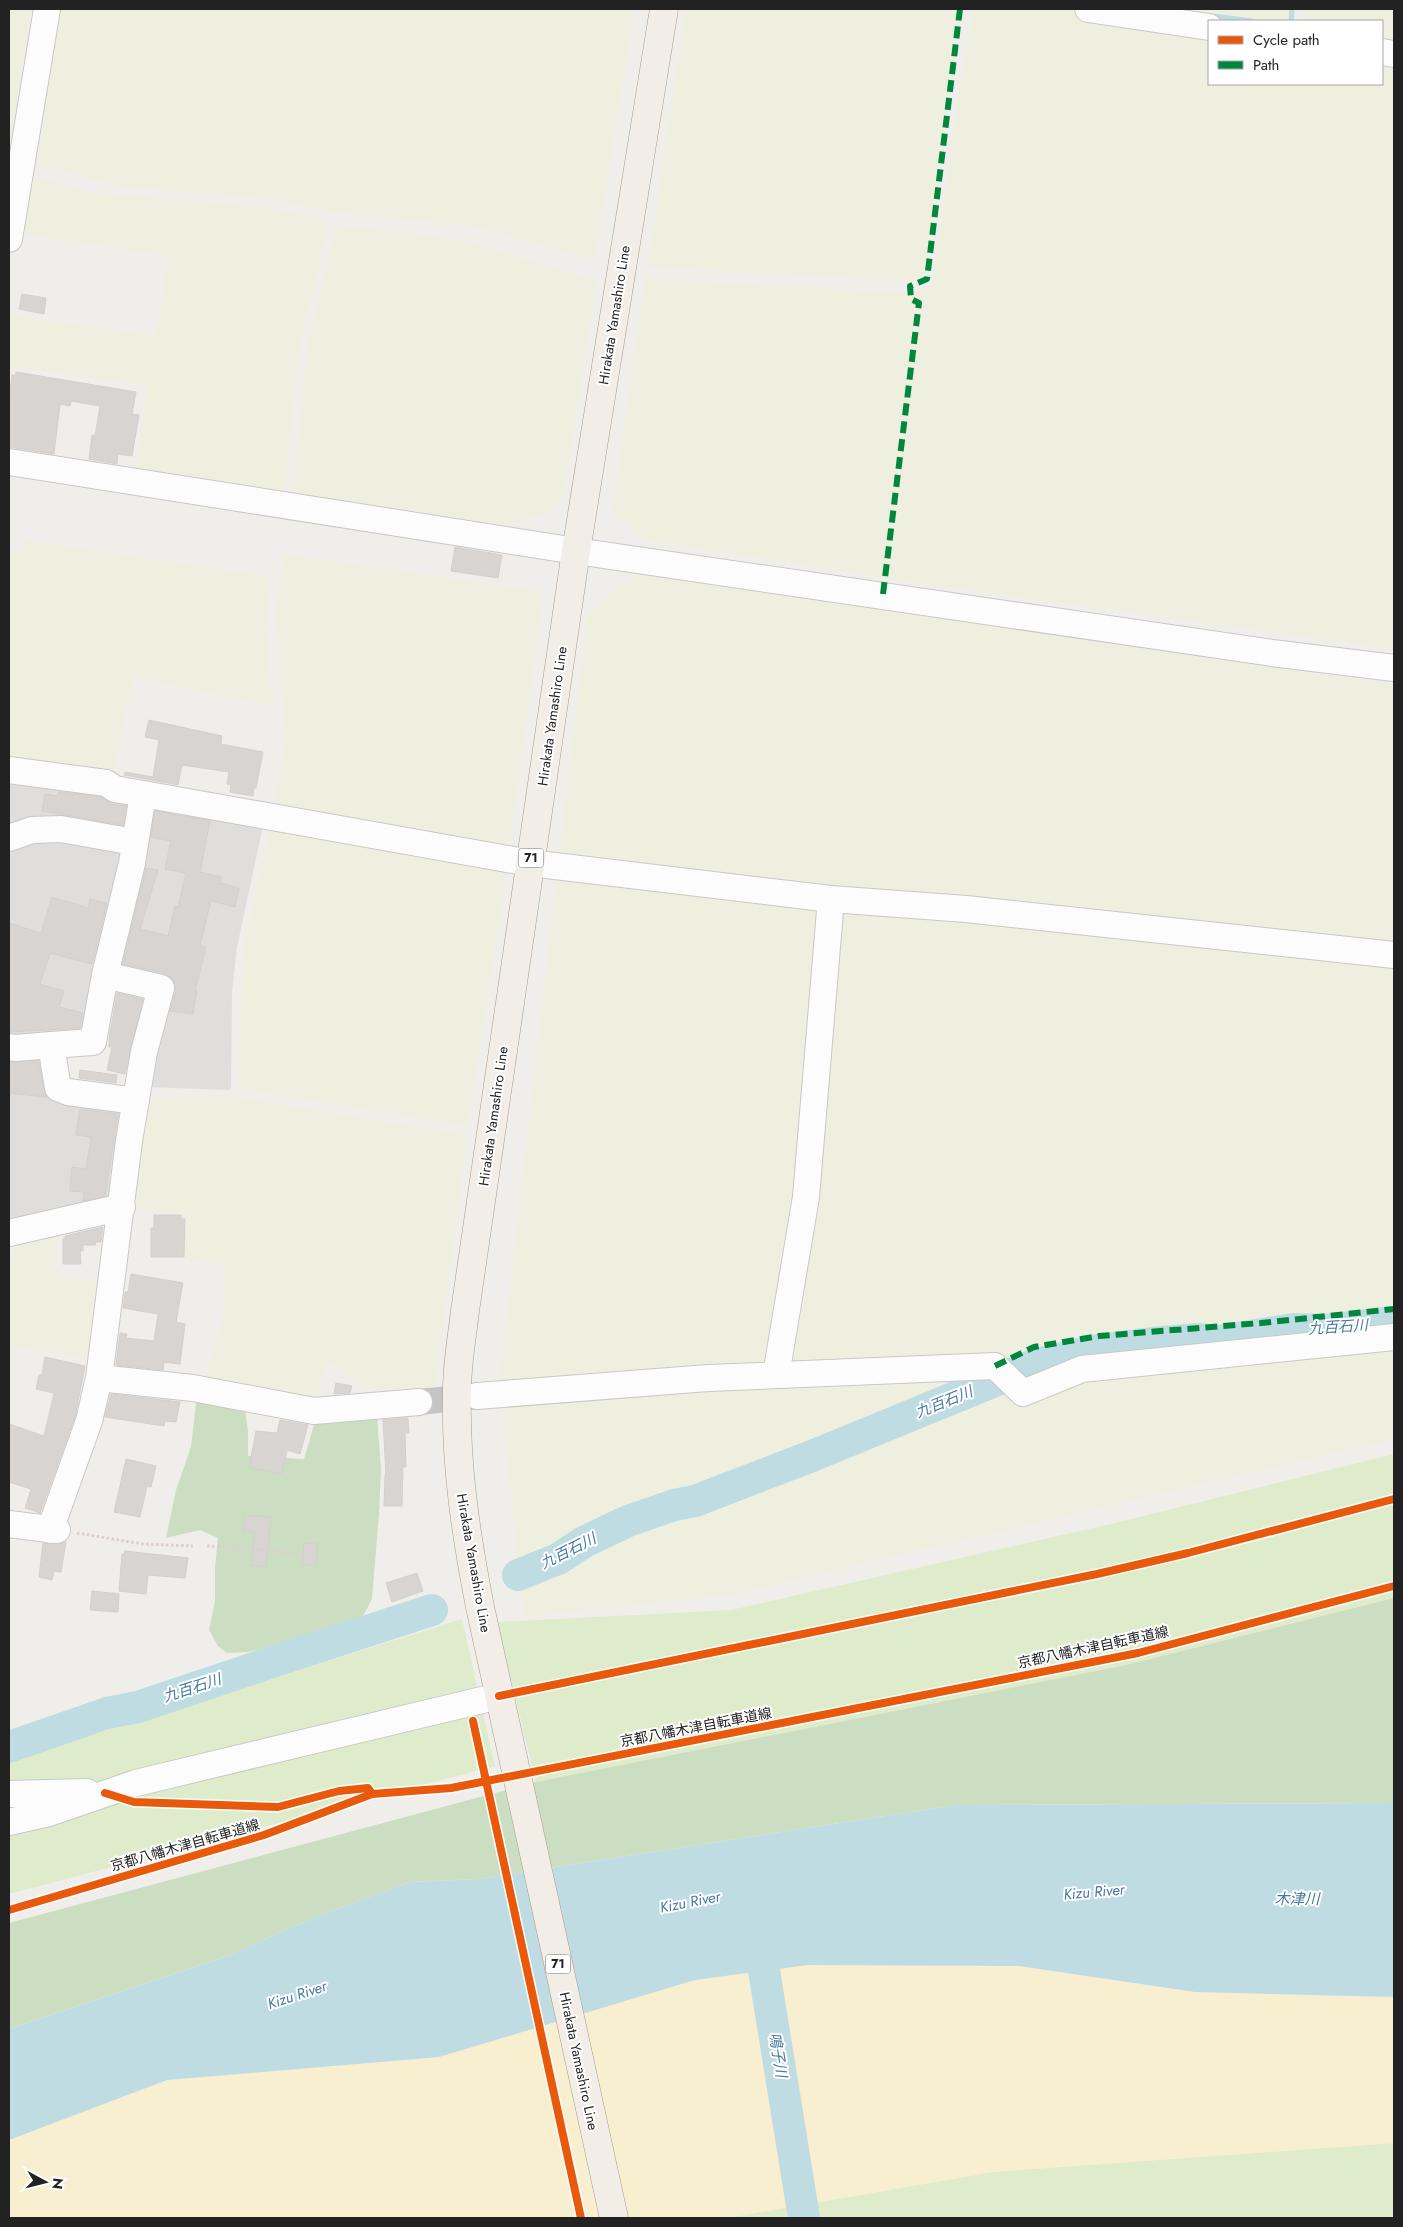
<svg xmlns="http://www.w3.org/2000/svg" width="1403" height="2227" viewBox="0 0 1403 2227" font-family="Jost,'Noto Sans JP',sans-serif">
<style>
.residential{fill:#dfdedc}
.farmland{fill:#efefdf}
.grass{fill:#deeccb}
.forest{fill:#ccdec1}
.sand{fill:#f8eed0}
.water{fill:#bfdce3}
.lines{fill:none;stroke-linecap:round;stroke-linejoin:round}
.stream{stroke:#bfdce3;stroke-width:5.5}
.river{stroke:#bfdce3;stroke-width:32}
.building{fill:#d7d4d2;stroke:#d3d0cc}
.minor-tunnel{stroke:#c7c5c3;stroke-width:26;stroke-dasharray:26 13;stroke-linecap:butt}
.minor-casing{stroke:#c9c8c7;stroke-width:28}
.major-casing{stroke:#a79b86;stroke-width:29}
.path{stroke:#dccecd;stroke-width:3;stroke-dasharray:2.5 2.5;stroke-linecap:butt}
.minor{stroke:#fdfcfc;stroke-width:26}
.major{stroke:#f3ede7;stroke-width:28}
.quiet{stroke:#00873e;stroke-width:6;stroke-dasharray:12 6;stroke-linecap:butt}
.cycleway-casing{stroke:#fff;stroke-width:11}
.cycleway{stroke:#e8590c;stroke-width:8}
.labels{text-anchor:middle;dominant-baseline:central;stroke-width:4;stroke-linejoin:round;paint-order:stroke}
.shield{fill:#fff;stroke:#646464;stroke-width:1}
.shield-label{font-size:12px;font-weight:bold;fill:#222}
.street-label{font-size:14px;fill:#222;stroke:#fff}
.water-label{font-size:15px;font-style:italic;fill:#4778a3;stroke:#fff}
</style>
<rect width="100%" height="100%" fill="#f0eeeb"/>
<!-- residential -->
<path class="residential" d="M9 777 134 796 133 829 9 833Z
M144 802 264 821 237 947 232 992 231 1088 229 1090 146 1087 166 987 112 974Z
M33 835 122 847 91 1036 9 1043V844Z
M47 1048 55 1090 127 1103 119 1200 9 1229V1049Z"/>
<!-- farmland -->
<path class="farmland" d="M9 9H31L9 148Z
M59 9H635L594 260 472 226 333 212 276 199 124 187 39 165Z
M685 9H962L926 273 914 281 648 267Z
M974 9H1059L1209 30V84H1382V55L1394 57V649L889 579 647 540 612 513 645 279 905 293 932 287 959 92Z
M1189 9H1289L1287 21Z
M1308 9H1394V35L1382 33V21H1307Z
M36 176 86 192 261 207 322 218 327 231 299 348 285 491 136 469 147 386 9 366 10 315 156 336 168 256 22 234 29 189Z
M336 225 463 240 596 281 565 488 552 511 507 525 293 493 307 349Z
M25 540 271 577 266 627 272 706 133 677 112 777 9 763V548L24 550Z
M284 554 539 591 543 596 509 850 274 808 286 738 276 610Z
M636 574 1394 685V1439L730 1595 524 1617 499 1383 587 615Z
M272 821 508 862 468 1126 238 1088 243 947Z
M233 1097 467 1135 434 1395 395 1403 326 1361 316 1406 203 1389 224 1312 225 1263 184 1261 186 1214 129 1208 145 1098Z
M59 1227 54 1277 107 1282 96 1360 9 1346V1278L15 1236Z"/>
<!-- grass -->
<path class="grass" d="M1394 1454V1598L1126 1665 536 1782 497 1622 731 1610 1115 1523Z
M462 1619 495 1766 9 1894V1761Z
M1394 2143V2218H727L993 2172Z"/>
<!-- forest -->
<path class="forest" d="M197 1394 245 1410 248 1431V1456L304 1459 316 1418 377 1416 381 1469 379 1514 372 1599 360 1622 341 1631 248 1652 227 1653 218 1646 209 1630 215 1601V1567L218 1538 200 1530 166 1538 176 1490 191 1447Z
M1394 1598V1803L956 1805 479 1879 410 1882 316 1917 222 1958 9 2029V1923L536 1782 1126 1665Z"/>
<!-- sand -->
<path class="sand" d="M808 1965 1019 1966 1195 1992 1394 1997V2143L993 2172 727 2218H9V2140L167 2080 439 2057 695 1980Z"/>
<!-- water -->
<path class="water" d="M1394 1803V1997L1195 1992 1019 1966 808 1965 695 1980 439 2057 167 2080 9 2140V2029L222 1958 316 1917 410 1882 479 1879 956 1805Z"/>
<g class="lines">
<!-- stream -->
<path class="stream" d="M1211 16 1251 21
M1291 21 1292 9"/>
<!-- river -->
<path class="river" d="M518 1575 558 1559 584 1542 628 1521 674 1505 695 1501 812 1456 1036 1364 1097 1350 1152 1343 1197 1339 1218 1341 1293 1329 1326 1330 1394 1322
M9 1747 107 1713 138 1707 278 1660 432 1610
M757 1927 804 2218"/>
</g>
<!-- building -->
<path class="building" d="M22 294 46 298 44 314 19 309Z
M16 372 136 392 132 414 139 415 132 456 118 454 117 464 89 459 92 435 95 436 100 406 71 401 70 406 60 404 54 454 9 447V402L12 375H16Z
M455 547 502 555 498 578 451 571Z
M149 720 222 736 221 744 263 752 256 788H254L253 796 230 792 231 785 227 784 229 772 182 765 178 785 124 775 125 772 153 777 159 740 145 737Z
M58 792 101 797 112 804 126 806 123 825 42 811 45 794 57 796Z
M155 811 210 821 200 872 221 877 220 883 239 888 235 907 211 901 200 945 206 947 195 991H197L193 1014 170 1011 176 991 175 983 171 977 164 973 123 964 146 868 158 870 140 929 168 936 175 906 178 907 186 873 165 869 171 841 151 837Z
M52 897 88 908 90 899 107 903 92 964 50 953 40 984 64 991 59 1007 83 1013 80 1028 9 1032V923L41 933Z
M117 993 143 999 125 1074 107 1070 112 1047H109V1039Z
M38 1061 46 1097 9 1093V1062Z
M80 1070 117 1075 116 1083 79 1078Z
M80 1109 118 1114 105 1196 83 1201 84 1192 70 1191 72 1167 86 1169 91 1137 76 1135Z
M154 1215H181V1219H185L184 1257H151V1228H154Z
M103 1227 101 1242H96L95 1245H83V1251H80L81 1264H63V1239H65V1236Z
M131 1274 183 1283 176 1322 185 1324 180 1364 164 1362 163 1370 116 1365 120 1333 127 1334 126 1338 154 1341 158 1314 123 1308 125 1292H128Z
M45 1357 85 1366 75 1417 40 1513 25 1508 31 1489 9 1482V1424L44 1436 54 1393 36 1389 39 1375H42Z
M336 1383 352 1386 350 1393 334 1394Z
M111 1394 180 1402 176 1422 165 1421 164 1426 105 1417Z
M408 1418 409 1433H405L406 1467H403L402 1506H384L385 1475H386L383 1420Z
M280 1420 308 1425 300 1454 287 1450 282 1474 249 1468 256 1431 277 1433Z
M126 1459 156 1466 151 1487 147 1486 140 1517 114 1512Z
M244 1515 271 1517 266 1567 251 1565 255 1532 243 1531Z
M66 1542 61 1572 54 1571 52 1580 39 1577 43 1543 56 1545Z
M304 1543 318 1544 316 1565H302Z
M125 1551 188 1558 185 1578 148 1575 146 1594 119 1591 122 1554H124Z
M417 1573 423 1591 392 1602 386 1583Z
M92 1591 119 1594 118 1612 90 1610Z"/>
<g class="lines">
<!-- minor-tunnel -->
<path class="minor-tunnel" d="M419 1402 477 1396"/>
<defs>
<path id="minor" d="M1088 9 1209 27
M1382 52 1394 54
M9 239 47 9
M9 462 576 551 1272 653 1394 668
M9 770 106 783 115 789 143 794 530 863 831 899 966 909 1394 955
M9 838 32 830 61 829 134 842
M51 1045 93 1042 105 975 132 863 143 794
M9 1047 15 1048 51 1045 58 1088 68 1092 136 1101
M9 1233 122 1207
M776 1375 806 1197 831 899
M99 1378 193 1388 314 1411 419 1402
M477 1396 708 1378 995 1366 1023 1393 1082 1369 1394 1337
M9 1524 57 1530
M50 1530 89 1421 99 1378 129 1141 144 1052 161 988 105 975
M9 1794 87 1792
M9 1822 49 1813 136 1783 499 1696"/>
<path id="major" d="M614 2218 480 1607C466 1535 455 1464 457 1390 457 1364 462 1337 465 1311L576 551 664 9"/>
</defs>
<!-- minor casing -->
<use href="#minor" class="minor-casing"/>
<!-- major casing -->
<use href="#major" class="major-casing"/>
<!-- path -->
<path class="path" d="M77 1533 143 1544 193 1546
M207 1546 252 1548 302 1555"/>
<!-- minor -->
<use href="#minor" class="minor"/>
<!-- major -->
<use href="#major" class="major"/>
<!-- quiet -->
<path class="quiet" d="M883 594 919 303 911 299 910 286 927 279 960 9
M995 1366 1034 1347 1099 1336 1261 1323 1394 1309"/>
<defs>
<path id="cycleway" d="M499 1696 1097 1574 1188 1553 1394 1499
M473 1721 581 2218
M105 1793 134 1802 278 1807 339 1791 368 1788 372 1794
M9 1910 264 1835 372 1794 451 1788 1138 1653 1394 1586"/>
</defs>
<!-- cycleway casing -->
<use href="#cycleway" class="cycleway-casing"/>
<!-- cycleway -->
<use href="#cycleway" class="cycleway"/>
</g>
<g class="labels">
<!-- shield labels -->
<g class="shield">
<rect x="518.5" y="848.5" width="25" height="19" rx="4"/>
<rect x="545.5" y="1954.5" width="25" height="19" rx="4"/>
</g>
<g class="shield-label">
<text x="531" y="858">71</text>
<text x="558" y="1964">71</text>
</g>
<!-- street labels -->
<g class="street-label">
<text transform="translate(614 315) rotate(-81)">Hirakata Yamashiro Line</text>
<text transform="translate(552 716) rotate(-82)">Hirakata Yamashiro Line</text>
<text transform="translate(493 1116) rotate(-82)">Hirakata Yamashiro Line</text>
<text transform="translate(474 1563) rotate(80)">Hirakata Yamashiro Line</text>
<text transform="translate(1093 1647) rotate(-12)">京都八幡木津自転車道線</text>
<text transform="translate(696 1727) rotate(-11)">京都八幡木津自転車道線</text>
<text transform="translate(185 1845) rotate(-16)">京都八幡木津自転車道線</text>
<text transform="translate(579 2061) rotate(78)">Hirakata Yamashiro Line</text>
</g>
<!-- water labels -->
<g class="water-label">
<text transform="translate(1338 1327) rotate(-4)">九百石川</text>
<text transform="translate(944 1402) rotate(-22)">九百石川</text>
<text transform="translate(568 1551) rotate(-27)">九百石川</text>
<text transform="translate(192 1688) rotate(-18)">九百石川</text>
<text transform="translate(1094 1892) rotate(-5)">Kizu River</text>
<text x="1297" y="1899">木津川</text>
<text transform="translate(690 1902) rotate(-11)">Kizu River</text>
<text transform="translate(297 1995) rotate(-18)">Kizu River</text>
<text transform="translate(778 2055) rotate(81)">鳴子川</text>
</g>
</g>
<!-- border -->
<rect width="1403" height="2227" fill="none" stroke="#222222" stroke-width="20"/>
<!-- legend -->
<rect x="1208" y="20" width="175" height="65" fill="#ffffff" stroke="#a7a7a7"/>
<rect x="1218" y="36" width="25" height="8" fill="#e8590c" stroke="#a7a7a7"/>
<text x="1253" y="45" font-size="15" fill="#222222">Cycle path</text>
<rect x="1218" y="61" width="25" height="8" fill="#00873e" stroke="#a7a7a7"/>
<text x="1253" y="70" font-size="15" fill="#222222">Path</text>
<!-- north arrow -->
<g transform="translate(45 2182) rotate(97)" stroke="#ffffff" stroke-width="4" paint-order="stroke">
<path d="M0-4L9 19L0 12L-9 19Z" fill="#222222"/>
<text y="-8" font-size="14" font-weight="bold" text-anchor="middle" fill="#222222">N</text>
</g>
</svg>
